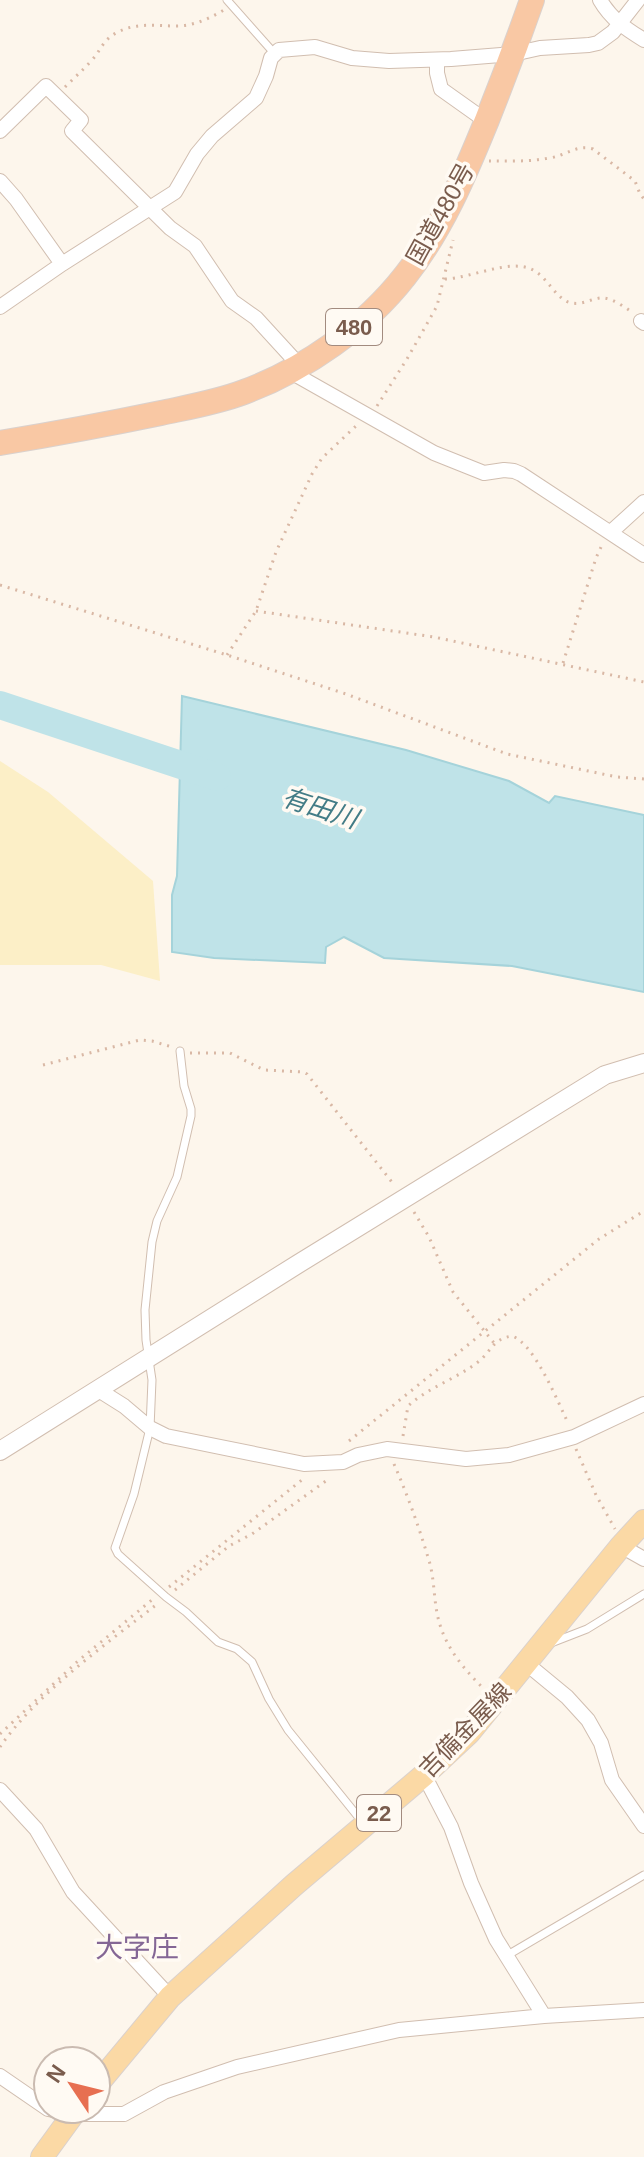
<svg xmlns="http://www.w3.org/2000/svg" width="644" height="2157" viewBox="0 0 644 2157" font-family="Helvetica,'Noto Sans JP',sans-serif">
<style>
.sand{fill:#fcefc7}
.water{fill:#bfe3e8;stroke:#a5d3da;stroke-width:2}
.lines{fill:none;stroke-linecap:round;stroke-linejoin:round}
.river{stroke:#bfe3e8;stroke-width:28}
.service-casing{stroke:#d1beb0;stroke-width:9}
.minor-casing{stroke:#d1beb0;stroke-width:16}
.tertiary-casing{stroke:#d1beb0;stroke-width:20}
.primary-casing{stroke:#dad1cd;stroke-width:24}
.trunk-casing{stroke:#dad1cd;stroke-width:26}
.path{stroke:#d9b8a5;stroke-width:3;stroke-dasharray:2 6;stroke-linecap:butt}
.service{stroke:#fff;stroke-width:7}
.minor{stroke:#fff;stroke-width:14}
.tertiary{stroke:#fff;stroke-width:18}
.primary{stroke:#fbd9a5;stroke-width:22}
.trunk{stroke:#f9c8a4;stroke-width:24}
.labels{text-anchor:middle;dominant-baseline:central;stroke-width:7;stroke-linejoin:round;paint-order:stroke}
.shield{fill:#fffaf3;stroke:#a28b7f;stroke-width:2}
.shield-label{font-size:22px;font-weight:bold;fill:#7a5c4d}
.street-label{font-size:24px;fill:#7a5c4d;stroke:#fffaf3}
.water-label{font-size:26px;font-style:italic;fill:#437c86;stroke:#fffaf3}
.quarter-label{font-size:28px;fill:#846695;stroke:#fffaf3}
</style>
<rect width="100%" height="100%" fill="#fdf6ec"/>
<!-- sand -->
<path class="sand" d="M0 761 48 792 153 881 160 981 101 965H0Z"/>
<!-- water -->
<path class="water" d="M182 696 406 750 509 781 549 803 555 796 644 815V992L512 966 384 958 344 937 326 947 325 963 214 958 172 952V895L177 876Z"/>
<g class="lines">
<!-- river -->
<path class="river" d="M0 705 217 777"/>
<defs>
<path id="service" d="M227 0 274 53
M180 1051 184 1086 191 1109V1116L177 1177 157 1221 152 1242 145 1310 146 1340 152 1380 150 1428 134 1494 115 1548 118 1554 166 1597 186 1612 218 1642 237 1649 252 1662 269 1699 288 1730 364 1824
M551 1643 587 1629 644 1594
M506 1956 644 1875"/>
<path id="minor" d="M600 0C611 19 626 29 644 40
M437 60V73L441 89 486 121
M0 131 46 86 81 120 72 131 170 228 195 246 232 301 256 318 299 365
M0 181 16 199 62 264
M0 307 62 264 175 192 197 154 212 136 256 98 266 76 271 58 279 50 315 47 352 58 389 61 451 59 513 54 540 48 589 45 598 43 613 32 638 0
M641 321 644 323
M289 371 434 453 484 473 504 470 514 471 521 474 644 555
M611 532 644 502
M97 1389 124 1406 150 1428 166 1436 304 1464 343 1462 358 1455 387 1449 466 1459 509 1455 574 1437 644 1404
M621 1546 644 1559
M527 1664 567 1697 588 1720 601 1743 612 1780 644 1826
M424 1775 451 1827 471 1883 496 1939 544 2016
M0 1790 36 1829 73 1892 170 1997
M0 2076 48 2109 74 2114H124L164 2092 237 2067 399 2030 544 2016 644 2010"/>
<path id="tertiary" d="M0 1451 298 1264 605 1075 644 1063"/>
<path id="primary" d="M96 2086 170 1997 294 1885 424 1775 469 1733 621 1546 644 1521
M42 2157 77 2109"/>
<path id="trunk" d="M0 443C54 434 108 424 161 413 189 407 218 402 244 392 306 369 365 327 405 276 442 229 465 174 487 120 503 80 518 40 532 0"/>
</defs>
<!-- service casing -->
<use href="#service" class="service-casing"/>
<!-- minor casing -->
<use href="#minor" class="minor-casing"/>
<!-- tertiary casing -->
<use href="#tertiary" class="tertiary-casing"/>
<!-- primary casing -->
<use href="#primary" class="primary-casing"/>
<!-- trunk casing -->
<use href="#trunk" class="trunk-casing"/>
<!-- path -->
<path class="path" d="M65 87C74 78 83 70 92 60 101 50 103 40 116 33 136 22 155 26 177 26 194 26 210 18 224 10
M489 161C508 161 529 162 549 158 566 156 576 144 593 149L635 181 640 194 644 199
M445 279C471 278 509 259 531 269 547 276 553 295 568 302 582 307 592 297 604 298 614 299 624 307 632 312
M377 406 407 359 437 306 453 240
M0 585 227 655 346 694 507 754 617 777 644 779
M256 611 434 637 644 682
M227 655 256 611 276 552 312 474 322 458 357 425
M563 663 596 558 602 545
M190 1053H230L264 1070 303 1072 307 1074 395 1186
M43 1065 140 1040 152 1041 172 1047
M414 1212 429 1237 453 1292 494 1343
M403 1436 408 1406C429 1387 456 1379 478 1362 492 1351 492 1339 512 1336 534 1343 558 1402 568 1423
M349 1441 599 1239 644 1211
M576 1449 596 1495 615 1529
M394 1464C408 1496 420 1530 430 1564 434 1580 434 1597 437 1613 443 1644 461 1666 482 1687
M169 1587 303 1479
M175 1590 229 1546 252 1534 330 1478
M0 1734 78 1661 153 1599
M0 1747C36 1694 106 1644 156 1605"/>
<!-- service -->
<use href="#service" class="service"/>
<!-- minor -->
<use href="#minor" class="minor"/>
<!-- tertiary -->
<use href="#tertiary" class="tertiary"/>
<!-- primary -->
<use href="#primary" class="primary"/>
<!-- trunk -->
<use href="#trunk" class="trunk"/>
</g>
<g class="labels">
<!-- shield labels -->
<g class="shield">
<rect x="326" y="309" width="56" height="36" rx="6"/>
<rect x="357" y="1795" width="44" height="36" rx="6"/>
</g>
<g class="shield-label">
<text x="354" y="327">480</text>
<text x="379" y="1813">22</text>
</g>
<!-- street labels -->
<g class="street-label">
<text transform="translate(440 214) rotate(-61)">国道480号</text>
<text transform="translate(465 1730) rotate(-46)">吉備金屋線</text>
</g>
<!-- water labels -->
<g class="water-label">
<text transform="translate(320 808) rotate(18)">有田川</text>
</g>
<!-- quarter labels -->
<g class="quarter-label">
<text x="137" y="1947">大字庄</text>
</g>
</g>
<!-- north arrow -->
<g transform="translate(72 2085) rotate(305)"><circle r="38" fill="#fffaf3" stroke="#cabbb1" stroke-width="2"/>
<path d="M0-6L14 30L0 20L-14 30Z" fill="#e76f51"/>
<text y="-12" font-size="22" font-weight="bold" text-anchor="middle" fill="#7a5c4d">N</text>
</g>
</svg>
